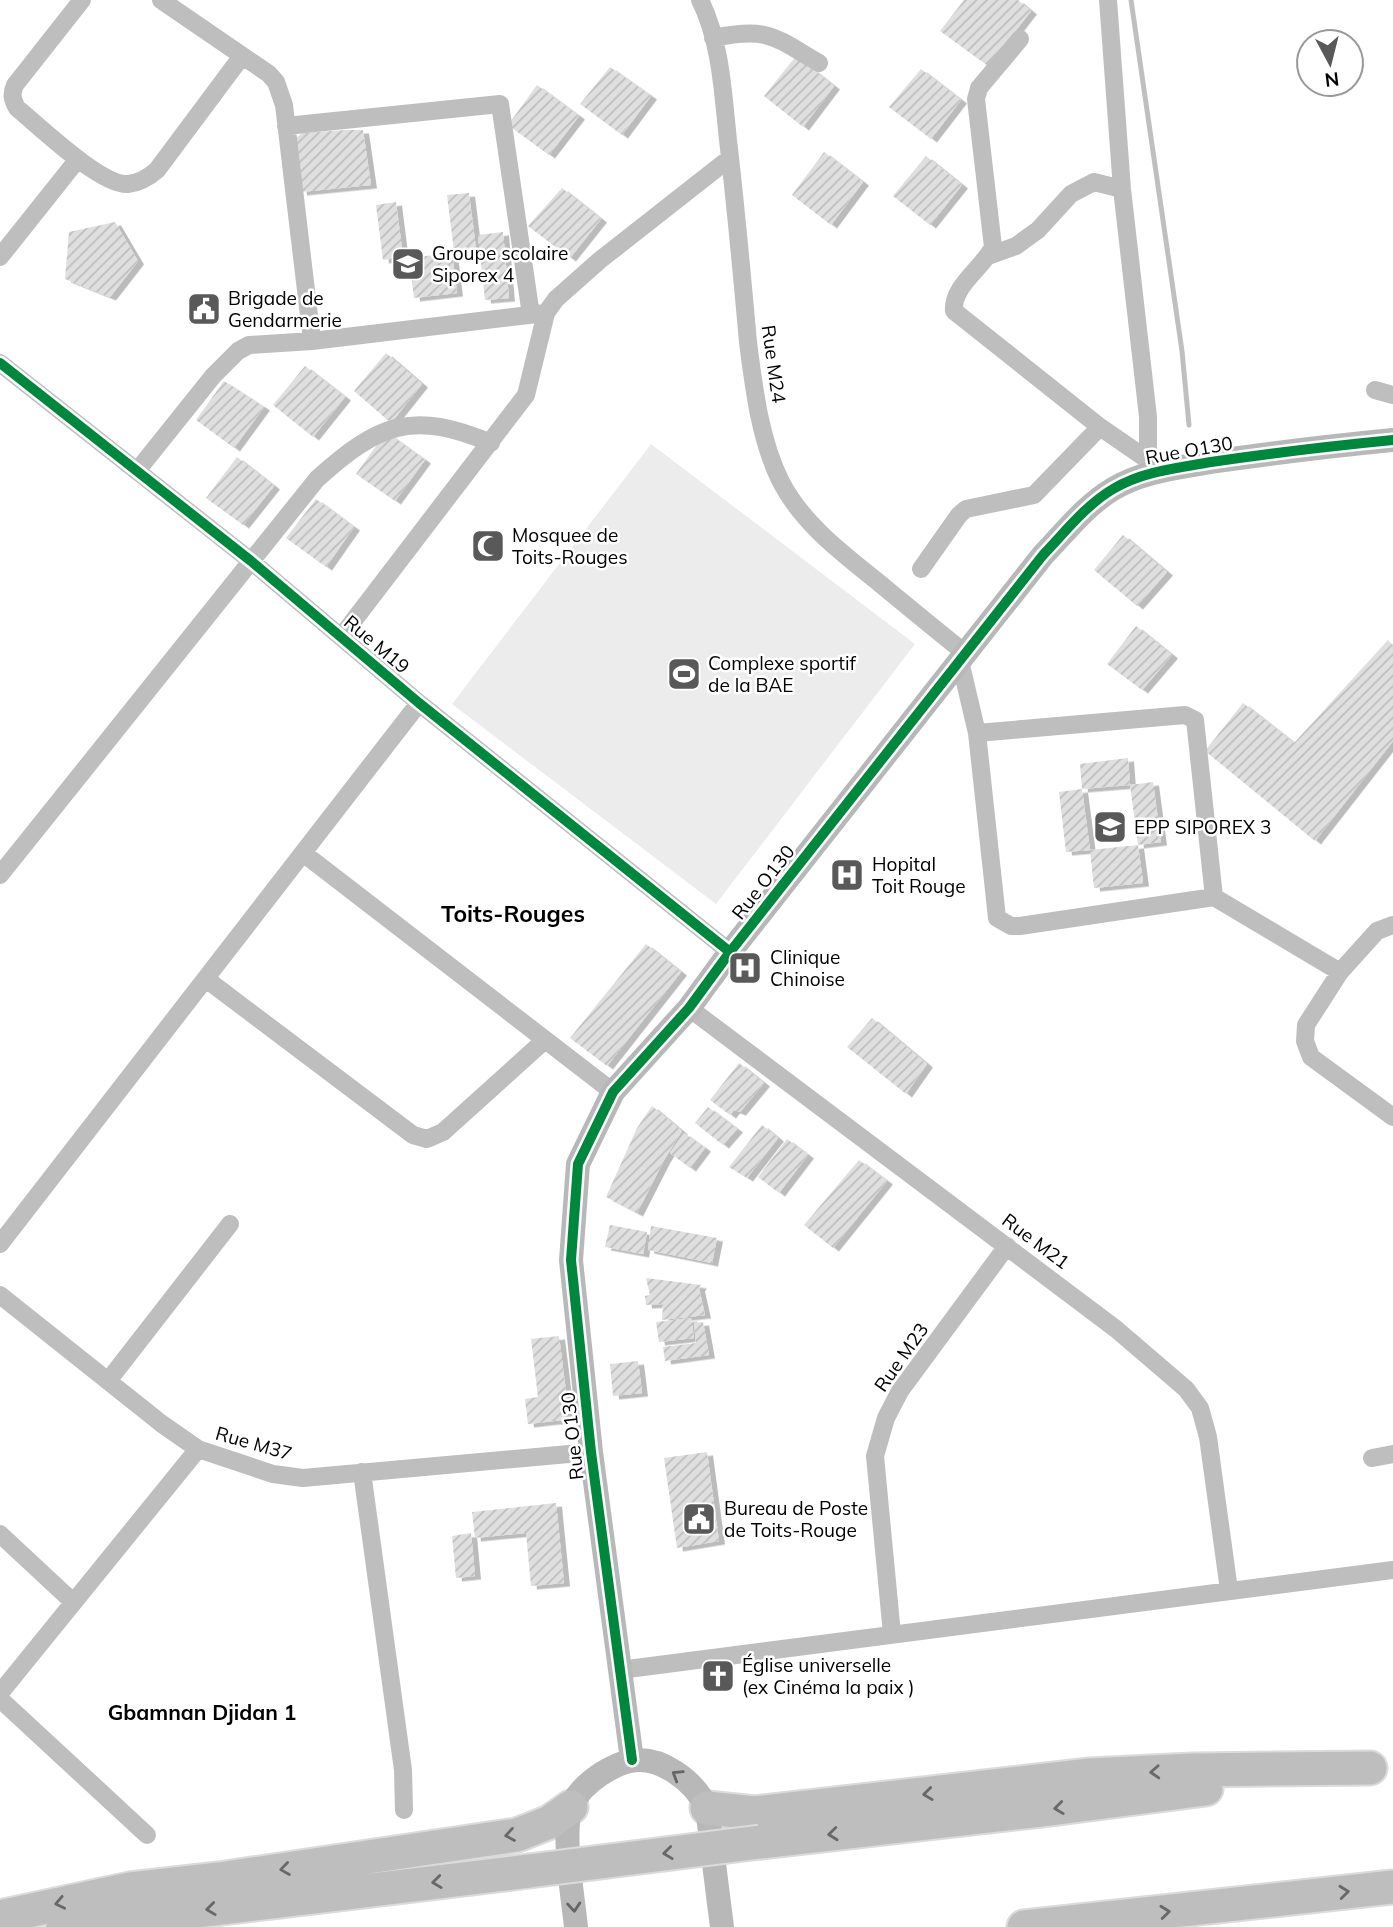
<svg xmlns="http://www.w3.org/2000/svg" width="1393" height="1927" viewBox="0 0 1393 1927" font-family="Mulish,sans-serif">
<style>
.pitch{fill:#ececec}
.lines{fill:none;stroke-linecap:round;stroke-linejoin:round}
.stream{stroke:#bfbfbf;stroke-width:5}
.building{fill:url(#building-hatch);filter:url(#shadow)}
.highway-casing{stroke:#dbdbdb;stroke-width:37}
.street{stroke:#bebebe;stroke-width:18}
.secondary{stroke:#b8b8b8;stroke-width:24}
.highway{stroke:#bebebe;stroke-width:33}
.highway-bridge-casing{stroke:#dbdbdb;stroke-width:37;stroke-linecap:butt}
.highway-bridge{stroke:#bebebe;stroke-width:33}
.cycleway-casing{stroke:#fff;stroke-width:15}
.cycleway{stroke:#00873e;stroke-width:10}
.oneway{stroke:#686868}
.oneway2{stroke:#656565}
.labels{text-anchor:middle;dominant-baseline:central;stroke-width:5;stroke-linejoin:round;paint-order:stroke}
.poi-label{font-size:19px;fill:#000;stroke:#fff;text-anchor:start}
.street-label{font-size:19px;fill:#000;stroke:#fff}
.neighbourhood-label{font-size:21px;font-weight:bold;fill:#000;stroke:#fff}
.quarter-label{font-size:23px;font-weight:bold;fill:#000;stroke:#fff}
</style>
<defs>
<pattern id="building-hatch" width="6" height="6" patternUnits="userSpaceOnUse" patternTransform="scale(1.75)"><rect width="6" height="6" fill="#dfdfdf"/><path d="M-1 1l2-2M0 6l6-6M5 7l2-2" fill="none" stroke="#bebebe"/></pattern>
<filter id="shadow"><feDropShadow dx="6" dy="3.5" stdDeviation="0" flood-color="#0004"/></filter>
</defs>
<rect width="100%" height="100%" fill="#fff"/>
<!-- pitch -->
<path class="pitch" d="M651 444 915 644 716 904 452 704Z"/>
<g class="lines">
<!-- stream -->
<path class="stream" d="M1131 0 1182 351 1189 425"/>
</g>
<!-- building -->
<path class="building" d="M964 0H1018L1031 11 988 66 940 31Z
M796 56 834 86 803 127 764 96Z
M610 67 651 96 622 135 580 104Z
M921 69 961 100 931 139 889 107Z
M537 85 579 116 549 155 508 125Z
M346 130H363L371 185 301 192 296 138 302 133Z
M824 152 863 182 831 225 792 195Z
M926 156 962 185 930 225 893 196Z
M562 188 601 219 570 258 528 226Z
M469 193 476 249 454 251 447 195Z
M396 202 403 257 383 260 376 205Z
M115 222 138 261 110 297 65 279 69 232Z
M503 232 509 298 485 300 478 235Z
M452 253 457 293 414 298 409 258Z
M386 353 422 384 391 423 354 391Z
M305 366 345 397 313 437 273 405Z
M224 381 264 407 234 448 196 420Z
M386 432 425 460 395 501 356 474Z
M237 457 274 486 243 525 206 498Z
M316 499 354 527 326 567 286 538Z
M1123 535 1167 572 1137 606 1094 570Z
M1136 626 1172 655 1142 690 1107 664Z
M1388 640 1393 645V741L1315 841 1205 751 1243 703 1294 743Z
M1128 758 1130 785 1082 789 1080 764Z
M1153 782 1161 842 1138 845 1130 785Z
M1082 789 1090 850 1066 852 1059 792Z
M1138 845 1143 883 1094 888 1090 850Z
M646 944 681 972 607 1066 570 1038Z
M872 1018 927 1064 906 1094 847 1047Z
M739 1063 764 1083 740 1112 734 1110 730 1115 710 1100Z
M652 1106 682 1131 664 1160 637 1213 606 1197 637 1128Z
M708 1107 737 1129 723 1145 695 1123Z
M762 1125 778 1138 747 1178 729 1167Z
M684 1133 705 1148 690 1168 670 1153Z
M787 1139 808 1155 779 1193 758 1177Z
M859 1160 887 1181 833 1248 804 1225Z
M610 1225 647 1232 643 1254 605 1247Z
M651 1226 717 1238 712 1263 648 1250Z
M646 1278 701 1285 699 1288 705 1315 662 1320 663 1304 646 1305 645 1296 650 1295Z
M691 1318 694 1338 659 1342 656 1322Z
M703 1322 709 1355 665 1361 663 1347 696 1343 694 1323Z
M559 1336 568 1408 563 1420 528 1424 525 1399 538 1397 531 1339Z
M638 1361 642 1393 613 1396 610 1364Z
M707 1452 719 1541 677 1548 664 1458Z
M556 1503 564 1583 531 1586 526 1533 475 1538 472 1512Z
M471 1533 475 1576 456 1578 452 1536Z"/>
<g class="lines">
<defs>
<path id="highway" d="M707 1808 755 1813 1090 1775 1192 1770 1370 1768
M760 1842 1041 1810 1206 1789
M0 1917 130 1889 219 1879 517 1835 550 1822 571 1807
M63 1927 529 1871
M1024 1927 1393 1887"/>
</defs>
<!-- highway casing -->
<use href="#highway" class="highway-casing"/>
<!-- street -->
<path class="street" d="M82 0 15 85C11 94 12 99 17 108 39 126 101 186 128 184 139 183 149 177 157 170L242 56
M161 0 269 74 276 82 284 105 312 341
M700 0C721 42 723 94 728 140 736 208 742 275 748 342 754 389 760 440 781 482 803 524 842 553 878 582 907 606 936 630 965 653
M1108 0 1122 189 1148 417V460
M713 38C768 27 773 36 819 63
M1020 39 979 88 976 99 993 247C982 269 952 286 954 311L1100 427 1148 460 1158 471
M286 126 500 104 531 315
M988 256 1016 246 1038 230 1071 194 1094 182 1122 189
M0 257 78 159
M0 363 251 561 419 703 730 952
M1375 390 1393 395
M137 471 213 376 238 351 249 345 312 341 546 313
M921 569 959 515 966 509 1034 495 1100 427
M341 637 526 395 546 313 556 299 600 260 730 158
M960 661 977 733
M1185 715 1195 720 1214 897 1020 926H1011L997 918 977 733Z
M303 853 613 1092
M0 875 317 479C379 423 413 410 491 443
M1214 897 1340 972
M1393 925 1377 931 1340 972 1306 1025 1305 1041 1311 1057 1393 1117
M206 979 413 1135 427 1139 443 1132 545 1040
M689 1008 1116 1329 1186 1389 1200 1408 1208 1437 1229 1590
M0 1244 419 703
M0 1295 162 1424 198 1449 273 1474 303 1478 591 1452
M108 1381 230 1224
M1372 1458 1393 1454
M362 1472 403 1770 404 1810
M0 1534 73 1602
M892 1634 875 1456 886 1418 900 1391 1007 1246
M620 1670 1393 1570
M0 1693 198 1449
M0 1699 147 1835"/>
<!-- secondary -->
<path class="secondary" d="M632 1760 591 1452 571 1260 578 1164 613 1092 689 1008 730 952 1043 555C1065 532 1086 505 1113 489 1143 471 1178 468 1211 462 1272 453 1332 446 1393 440
M576 1927C573 1897 561 1830 572 1805 578 1791 589 1782 601 1774 609 1769 620 1763 630 1761 661 1755 695 1782 707 1808L722 1927"/>
<!-- highway -->
<use href="#highway" class="highway"/>
<defs>
<path id="highway-bridge" d="M529 1871 760 1842"/>
</defs>
<!-- highway-bridge casing -->
<use href="#highway-bridge" class="highway-bridge-casing"/>
<!-- highway-bridge -->
<use href="#highway-bridge" class="highway-bridge"/>
<defs>
<path id="cycleway" d="M0 363 251 561 419 703 730 952
M632 1760 591 1452 571 1260 578 1164 613 1092 689 1008 730 952 1043 555C1065 532 1086 505 1113 489 1143 471 1178 468 1211 462 1272 453 1332 446 1393 440"/>
</defs>
<!-- cycleway casing -->
<use href="#cycleway" class="cycleway-casing"/>
<!-- cycleway -->
<use href="#cycleway" class="cycleway"/>
</g>
<!-- one-way arrows -->
<defs><path id="oneway-chevron" d="M-2-3.5L2.5 0L-2 3.5" fill="none" stroke-width="1.6" stroke-linecap="round" stroke-linejoin="round" transform="scale(1.75)"/></defs>
<g class="oneway">
<use href="#oneway-chevron" transform="translate(1155 1772) rotate(177)"/>
<use href="#oneway-chevron" transform="translate(928 1794) rotate(173)"/>
<use href="#oneway-chevron" transform="translate(1059 1808) rotate(173)"/>
<use href="#oneway-chevron" transform="translate(833 1834) rotate(174)"/>
<use href="#oneway-chevron" transform="translate(510 1835) rotate(170)"/>
<use href="#oneway-chevron" transform="translate(668 1853) rotate(173)"/>
<use href="#oneway-chevron" transform="translate(285 1869) rotate(172)"/>
<use href="#oneway-chevron" transform="translate(437 1882) rotate(173)"/>
<use href="#oneway-chevron" transform="translate(1344 1892) rotate(-6)"/>
<use href="#oneway-chevron" transform="translate(60 1903) rotate(168)"/>
<use href="#oneway-chevron" transform="translate(211 1909) rotate(173)"/>
<use href="#oneway-chevron" transform="translate(1165 1912) rotate(-6)"/>
</g>
<g class="oneway2">
<use href="#oneway-chevron" transform="translate(677 1775) rotate(-148)"/>
<use href="#oneway-chevron" transform="translate(574 1907) rotate(85)"/>
</g>
<!-- icons -->
<defs>
<symbol id="school-square" viewBox="-11 -11 22 22"><rect x="-9" y="-9" width="18" height="18" rx="4" fill="#595959" stroke="#fff"/><path d="M0-5L7-2L0 1L-7-2ZM-4 1L0 2.5L4 1V4Q0 6-4 4Z" fill="#fff"/></symbol>
<symbol id="civic-square" viewBox="-11 -11 22 22"><rect x="-9" y="-9" width="18" height="18" rx="4" fill="#595959" stroke="#fff"/><path d="M-.6-6.5H3V-4.5H.6V-3L4-1V1h2V6H-6V1h2V-1L-.6-3ZM-1.2 2.5V6h2.4V2.5Z" fill="#fff"/></symbol>
<symbol id="mosque-square" viewBox="-11 -11 22 22"><rect x="-9" y="-9" width="18" height="18" rx="4" fill="#595959" stroke="#fff"/><path d="M3.5-4.9A6 6 0 1 0 3.5 4.9A5 5 0 1 1 3.5-4.9Z" fill="#fff"/></symbol>
<symbol id="stadium-square" viewBox="-11 -11 22 22"><rect x="-9" y="-9" width="18" height="18" rx="4" fill="#595959" stroke="#fff"/><path d="M0-5a6.5 5 0 1 0 0 10a6.5 5 0 1 0 0-10ZM-3.5-1.8h7v3.6h-7Z" fill="#fff"/></symbol>
<symbol id="hospital-square" viewBox="-11 -11 22 22"><rect x="-9" y="-9" width="18" height="18" rx="4" fill="#595959" stroke="#fff"/><path d="M-5-5h3v3.5h4V-5h3V5h-3V1.5h-4V5h-3Z" fill="#fff"/></symbol>
<symbol id="church-square" viewBox="-11 -11 22 22"><rect x="-9" y="-9" width="18" height="18" rx="4" fill="#595959" stroke="#fff"/><path d="M-1.2-6h2.4v3.5h3.3v2.4h-3.3V6h-2.4V-.1h-3.3v-2.4h3.3Z" fill="#fff"/></symbol>
</defs>
<g fill-rule="evenodd">
<use href="#school-square" x="389" y="245" width="38" height="38"/>
<use href="#civic-square" x="185" y="290" width="38" height="38"/>
<use href="#mosque-square" x="469" y="527" width="38" height="38"/>
<use href="#stadium-square" x="665" y="655" width="38" height="38"/>
<use href="#school-square" x="1091" y="808" width="38" height="38"/>
<use href="#hospital-square" x="828" y="856" width="38" height="38"/>
<use href="#hospital-square" x="726" y="949" width="38" height="38"/>
<use href="#civic-square" x="680" y="1500" width="38" height="38"/>
<use href="#church-square" x="699" y="1657" width="38" height="38"/>
</g>
<g class="labels">
<!-- poi labels -->
<g class="poi-label">
<text x="432" y="253">Groupe scolaire<tspan x="432" dy="22">Siporex 4</tspan></text>
<text x="228" y="298">Brigade de<tspan x="228" dy="22">Gendarmerie</tspan></text>
<text x="512" y="535">Mosquee de<tspan x="512" dy="22">Toits-Rouges</tspan></text>
<text x="708" y="663">Complexe sportif<tspan x="708" dy="22">de la BAE</tspan></text>
<text x="1134" y="827">EPP SIPOREX 3</text>
<text x="872" y="864">Hopital<tspan x="872" dy="22">Toit Rouge</tspan></text>
<text x="770" y="957">Clinique<tspan x="770" dy="22">Chinoise</tspan></text>
<text x="724" y="1508">Bureau de Poste<tspan x="724" dy="22">de Toits-Rouge</tspan></text>
<text x="742" y="1665">Église universelle<tspan x="742" dy="22">(ex Cinéma la paix )</tspan></text>
</g>
<!-- street labels -->
<g class="street-label">
<text transform="translate(774 364) rotate(82)">Rue M24</text>
<text transform="translate(1189 450) rotate(-10)">Rue O130</text>
<text transform="translate(377 644) rotate(40)">Rue M19</text>
<text transform="translate(763 882) rotate(-52)">Rue O130</text>
<text transform="translate(1036 1241) rotate(37)">Rue M21</text>
<text transform="translate(901 1357) rotate(-55)">Rue M23</text>
<text transform="translate(572 1436) rotate(-96)">Rue O130</text>
<text transform="translate(254 1443) rotate(16)">Rue M37</text>
</g>
<!-- neighbourhood labels -->
<g class="neighbourhood-label">
<text x="202" y="1712">Gbamnan Djidan 1</text>
</g>
<!-- quarter labels -->
<g class="quarter-label">
<text x="513" y="913">Toits-Rouges</text>
</g>
</g>
<!-- north arrow -->
<g transform="translate(1330 63) rotate(173)"><circle r="33" fill="#ffffff" stroke="#999999" stroke-width="2"/>
<path d="M0-5L12 26L0 18L-12 26Z" fill="#595959"/>
<text y="-10" font-size="19" font-weight="bold" text-anchor="middle" fill="#000000">N</text>
</g>
</svg>
